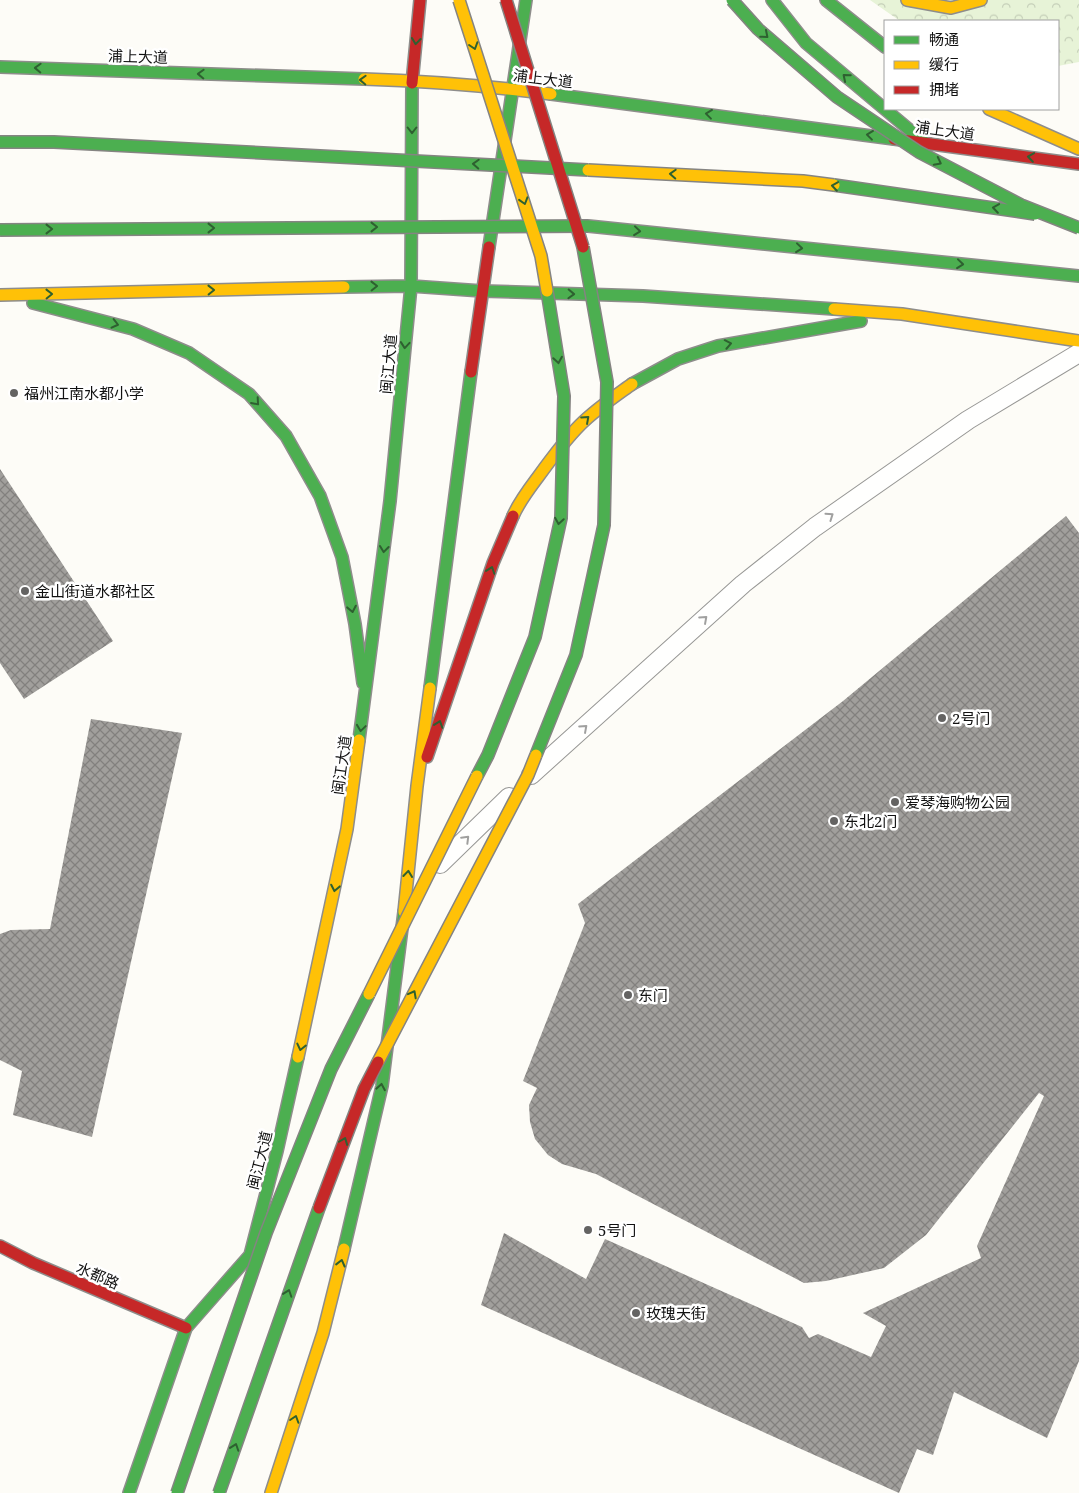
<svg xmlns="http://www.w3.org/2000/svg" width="1079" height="1493" viewBox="0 0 1079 1493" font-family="'Noto Serif','Noto Sans SC',serif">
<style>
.park{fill:url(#park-crowns)}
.building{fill:url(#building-cross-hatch)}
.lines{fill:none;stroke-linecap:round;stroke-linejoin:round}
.lane-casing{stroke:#979795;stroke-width:20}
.fast-casing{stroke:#8e8d8b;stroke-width:14}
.slow-casing{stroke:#8e8d8b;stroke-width:14}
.jam-casing{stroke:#8e8d8b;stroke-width:14}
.lane{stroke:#fffffe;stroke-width:18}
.fast{stroke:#4caf50;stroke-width:11}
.slow{stroke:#ffc107;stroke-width:11}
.jam{stroke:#c62828;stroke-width:11}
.fast-bridge-casing{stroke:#858482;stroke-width:14;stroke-linecap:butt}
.slow-bridge-casing{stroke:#858482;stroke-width:14;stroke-linecap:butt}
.jam-bridge-casing{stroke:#858482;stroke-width:14;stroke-linecap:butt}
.fast-bridge{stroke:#4caf50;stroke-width:11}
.slow-bridge{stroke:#ffc107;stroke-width:11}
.jam-bridge{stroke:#c62828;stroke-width:11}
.oneway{stroke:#2e6030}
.oneway2{stroke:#a0a09f}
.poi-dot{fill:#646362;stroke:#fff;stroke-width:2}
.labels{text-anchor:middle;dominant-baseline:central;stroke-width:5;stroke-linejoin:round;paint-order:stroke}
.street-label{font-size:15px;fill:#111;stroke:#fff}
.poi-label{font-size:15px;fill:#111;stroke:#fff;text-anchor:start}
</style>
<defs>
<pattern id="park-crowns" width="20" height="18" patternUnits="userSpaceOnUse" patternTransform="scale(1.25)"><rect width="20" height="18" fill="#e7f3d7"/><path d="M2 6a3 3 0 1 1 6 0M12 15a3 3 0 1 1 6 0" fill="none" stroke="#c5cfb8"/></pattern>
<pattern id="building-cross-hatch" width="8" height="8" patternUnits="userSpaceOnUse" patternTransform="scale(1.25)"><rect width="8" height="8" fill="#a19f9c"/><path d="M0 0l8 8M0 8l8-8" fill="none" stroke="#82807e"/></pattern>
</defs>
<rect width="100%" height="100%" fill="#fdfcf7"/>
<!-- park -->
<path class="park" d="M870 0H1079V62L1058 66V21H900Z"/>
<!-- building -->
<path class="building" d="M0 469 113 641 24 699 0 663Z
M1066 516 1079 533V1361L1047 1438 954 1392 933 1455 917 1449 899 1493 481 1305 504 1233 586 1279 605 1239 802 1327 809 1338 818 1334 871 1357 886 1326 863 1313 981 1258 977 1246 1044 1096 1039 1093 926 1235 884 1268 826 1281 804 1283 596 1174 562 1164 548 1155 535 1139 530 1122 529 1105 537 1088 523 1081 585 923 578 904 843 701Z
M91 719 182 733 92 1137 13 1115 22 1071 0 1060V934L11 930 50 929Z"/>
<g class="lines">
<defs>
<path id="lane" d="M531 775 743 584 815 527 968 420 1079 353
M440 864 509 797"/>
<path id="fast" d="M772 0 806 43 924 142
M826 0 885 47
M0 67 364 79
M551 94 894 139
M588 226 1079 276
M489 247 526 0
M344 287 411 286 482 291 643 296 834 309
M33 303 133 329 189 353 249 394 286 436 320 496 342 557 355 624 363 683
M632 384 678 359 718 346 861 321
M430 688 471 372
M359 740 390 501 411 286 412 83
M344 1249 382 1086 404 912
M129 1493 186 1328 250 1255 277 1151 298 1057"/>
<path id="slow" d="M907 0 951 8 981 0
M364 79C426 81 489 86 551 94
M989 109 1079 149
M0 295 344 287
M834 309 902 314 1079 341
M513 516C519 502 529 489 538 477 551 459 564 441 580 425 596 409 614 397 632 384
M404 912 417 786 430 688
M298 1057 347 829 359 740
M271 1493 323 1333 344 1249"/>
<path id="jam" d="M412 83 420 0
M894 139 1079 164
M471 372 489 247
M427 757 493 563 513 516
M0 1246 33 1263 186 1328"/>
</defs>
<!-- lane casing -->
<use href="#lane" class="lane-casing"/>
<!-- fast casing -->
<use href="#fast" class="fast-casing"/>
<!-- slow casing -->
<use href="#slow" class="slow-casing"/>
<!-- jam casing -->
<use href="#jam" class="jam-casing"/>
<!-- lane -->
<use href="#lane" class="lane"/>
<!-- fast -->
<use href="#fast" class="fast"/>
<!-- slow -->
<use href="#slow" class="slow"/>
<!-- jam -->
<use href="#jam" class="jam"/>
<defs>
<path id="fast-bridge" d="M732 0 758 29 837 97 919 152 1021 205 1079 228
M0 142H54L588 170
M834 185 1035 214
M0 230 588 226
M536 755 576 655 604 525 607 382 583 247
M477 776 488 755 535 637 561 518 564 396 547 291
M177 1493 266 1233 331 1069 369 994
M219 1493 319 1208"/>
<path id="slow-bridge" d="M459 0 541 256 547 291
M588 170 803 181 834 185
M369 994 477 776
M378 1062 528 775 536 755"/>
<path id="jam-bridge" d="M506 0 583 247
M319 1208 364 1089 378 1062"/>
</defs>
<!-- fast-bridge casing -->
<use href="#fast-bridge" class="fast-bridge-casing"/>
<!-- slow-bridge casing -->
<use href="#slow-bridge" class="slow-bridge-casing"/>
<!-- jam-bridge casing -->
<use href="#jam-bridge" class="jam-bridge-casing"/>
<!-- fast-bridge -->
<use href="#fast-bridge" class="fast-bridge"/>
<!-- slow-bridge -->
<use href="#slow-bridge" class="slow-bridge"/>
<!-- jam-bridge -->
<use href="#jam-bridge" class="jam-bridge"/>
</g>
<!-- one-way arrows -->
<defs><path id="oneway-chevron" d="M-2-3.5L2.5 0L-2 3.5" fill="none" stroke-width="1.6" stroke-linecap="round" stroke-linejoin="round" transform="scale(1.25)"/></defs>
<g class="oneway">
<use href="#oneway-chevron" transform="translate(765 35) rotate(41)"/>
<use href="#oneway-chevron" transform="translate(416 41) rotate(96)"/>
<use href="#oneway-chevron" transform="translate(474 46) rotate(72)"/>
<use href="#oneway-chevron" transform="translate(38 68) rotate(-178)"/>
<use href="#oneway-chevron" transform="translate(201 74) rotate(-178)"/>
<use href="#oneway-chevron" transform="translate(846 77) rotate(-140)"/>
<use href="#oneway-chevron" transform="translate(363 80) rotate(-178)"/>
<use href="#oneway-chevron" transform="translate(709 114) rotate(-173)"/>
<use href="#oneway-chevron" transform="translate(412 130) rotate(90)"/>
<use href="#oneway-chevron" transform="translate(870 135) rotate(-173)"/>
<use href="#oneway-chevron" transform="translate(1031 157) rotate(-172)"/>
<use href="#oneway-chevron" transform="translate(938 162) rotate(27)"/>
<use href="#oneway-chevron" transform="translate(476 164) rotate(-177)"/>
<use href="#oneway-chevron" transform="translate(673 174) rotate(-177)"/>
<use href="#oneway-chevron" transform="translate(835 186) rotate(-172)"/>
<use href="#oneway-chevron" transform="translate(524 201) rotate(73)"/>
<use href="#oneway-chevron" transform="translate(996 208) rotate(-172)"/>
<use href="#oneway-chevron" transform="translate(374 227)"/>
<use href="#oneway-chevron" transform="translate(211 228)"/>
<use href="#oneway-chevron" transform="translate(49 229)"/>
<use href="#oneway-chevron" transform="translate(637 231) rotate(6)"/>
<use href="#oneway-chevron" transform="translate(799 248) rotate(6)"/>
<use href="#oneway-chevron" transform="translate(960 264) rotate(6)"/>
<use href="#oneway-chevron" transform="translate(374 286) rotate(-1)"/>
<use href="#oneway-chevron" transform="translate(211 290) rotate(-1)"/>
<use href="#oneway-chevron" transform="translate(49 294) rotate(-1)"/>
<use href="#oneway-chevron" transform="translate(571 294) rotate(2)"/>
<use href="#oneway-chevron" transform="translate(115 324) rotate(14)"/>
<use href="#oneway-chevron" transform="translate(728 344) rotate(-11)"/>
<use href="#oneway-chevron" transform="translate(405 345) rotate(95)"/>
<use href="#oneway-chevron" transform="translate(558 360) rotate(81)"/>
<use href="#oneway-chevron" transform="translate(256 402) rotate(49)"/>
<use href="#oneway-chevron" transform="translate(586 419) rotate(-42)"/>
<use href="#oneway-chevron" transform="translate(559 521) rotate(99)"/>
<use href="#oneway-chevron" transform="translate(384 549) rotate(97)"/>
<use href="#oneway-chevron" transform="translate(491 570) rotate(-71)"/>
<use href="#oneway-chevron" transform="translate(352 609) rotate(79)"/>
<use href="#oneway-chevron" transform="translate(439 724) rotate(-71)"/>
<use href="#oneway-chevron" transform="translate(361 728) rotate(98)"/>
<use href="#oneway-chevron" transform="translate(408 874) rotate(-84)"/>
<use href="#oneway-chevron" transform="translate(335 888) rotate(101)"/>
<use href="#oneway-chevron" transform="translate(413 994) rotate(-62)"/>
<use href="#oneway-chevron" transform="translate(301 1047) rotate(103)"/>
<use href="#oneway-chevron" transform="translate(381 1087) rotate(-80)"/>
<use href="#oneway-chevron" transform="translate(344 1141) rotate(-69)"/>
<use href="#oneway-chevron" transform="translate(341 1263) rotate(-76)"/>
<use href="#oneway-chevron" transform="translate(288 1293) rotate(-71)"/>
<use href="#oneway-chevron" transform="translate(295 1419) rotate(-72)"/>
<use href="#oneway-chevron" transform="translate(235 1447) rotate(-71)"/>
</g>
<g class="oneway2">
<use href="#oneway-chevron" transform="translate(830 516) rotate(-35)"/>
<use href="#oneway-chevron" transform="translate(704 619) rotate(-42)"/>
<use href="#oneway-chevron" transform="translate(584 728) rotate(-42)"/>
<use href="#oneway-chevron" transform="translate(466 839) rotate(-45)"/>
</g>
<!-- markers -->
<g class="poi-dot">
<circle cx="14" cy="393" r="5"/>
<circle cx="25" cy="591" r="5"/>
<circle cx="942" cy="718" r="5"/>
<circle cx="895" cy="802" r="5"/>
<circle cx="834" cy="821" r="5"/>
<circle cx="628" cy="995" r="5"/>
<circle cx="588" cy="1230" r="5"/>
<circle cx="636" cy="1313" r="5"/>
</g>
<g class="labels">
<!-- street labels -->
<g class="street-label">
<text transform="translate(138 56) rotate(2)">浦上大道</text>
<text transform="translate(543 78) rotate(7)">浦上大道</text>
<text transform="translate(945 130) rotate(8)">浦上大道</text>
<text transform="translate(388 364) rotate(-85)">闽江大道</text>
<text transform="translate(341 765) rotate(-82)">闽江大道</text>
<text transform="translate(259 1160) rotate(-76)">闽江大道</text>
<text transform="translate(98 1275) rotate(23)">水都路</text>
</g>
<!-- poi labels -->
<g class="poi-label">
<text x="24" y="393">福州江南水都小学</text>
<text x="35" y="591">金山街道水都社区</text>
<text x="952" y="718">2号门</text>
<text x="905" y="802">爱琴海购物公园</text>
<text x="844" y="821">东北2门</text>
<text x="638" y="995">东门</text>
<text x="598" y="1230">5号门</text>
<text x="646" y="1313">玫瑰天街</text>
</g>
</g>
<!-- legend -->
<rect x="884" y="20" width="175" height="90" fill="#ffffff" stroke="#a0a0a0"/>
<rect x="894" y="36" width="25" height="8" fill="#4caf50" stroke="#a0a0a0"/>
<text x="929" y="45" font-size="15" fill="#111111">畅通</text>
<rect x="894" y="61" width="25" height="8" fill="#ffc107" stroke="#a0a0a0"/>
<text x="929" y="70" font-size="15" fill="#111111">缓行</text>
<rect x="894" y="86" width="25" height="8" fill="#c62828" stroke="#a0a0a0"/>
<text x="929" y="95" font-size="15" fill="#111111">拥堵</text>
</svg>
